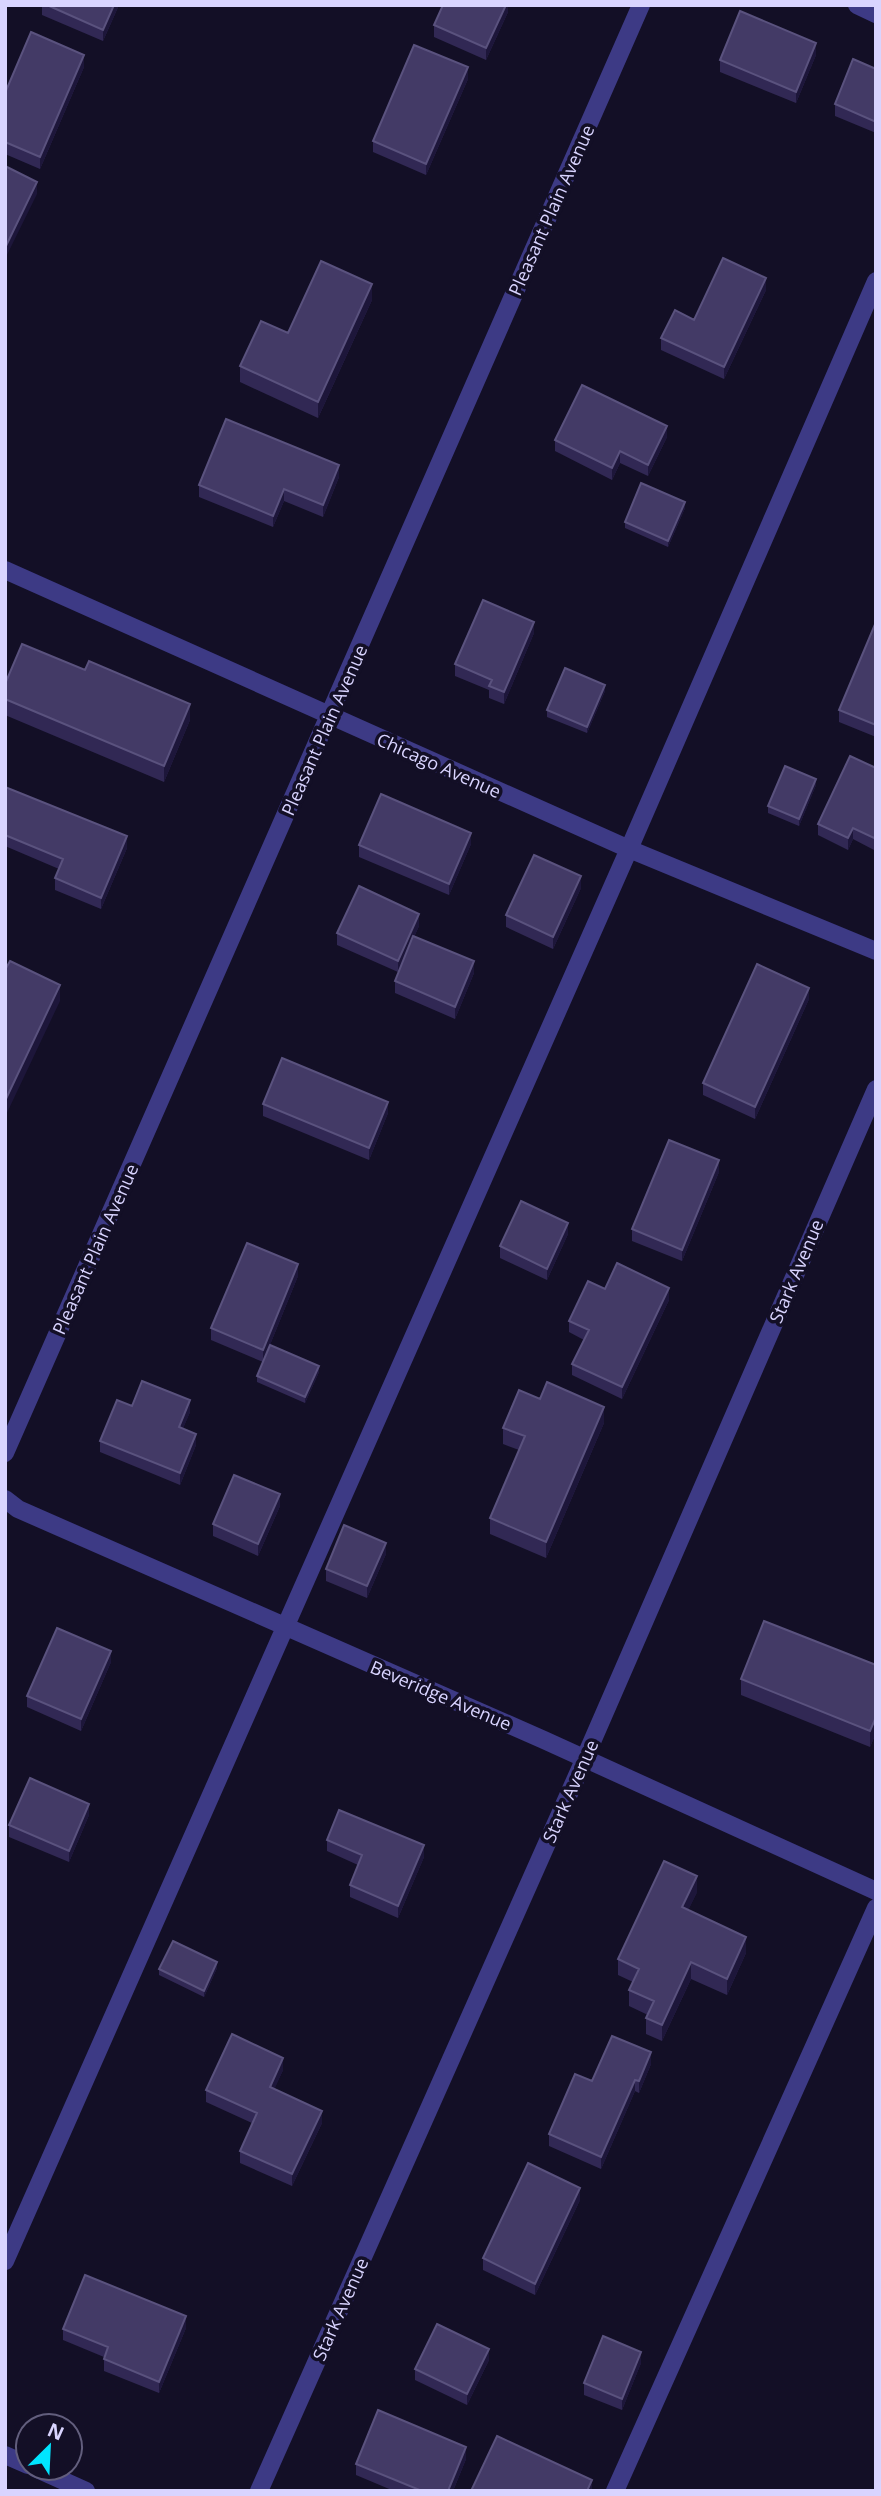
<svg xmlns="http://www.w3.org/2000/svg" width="881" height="2496" viewBox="0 0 881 2496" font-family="'Open Sans',sans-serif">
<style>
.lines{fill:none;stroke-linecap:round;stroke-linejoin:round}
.minor{stroke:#3d3a85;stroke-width:18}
.wall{fill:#312854}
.shaded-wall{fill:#1d163a}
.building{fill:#433a66;stroke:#5a527e;stroke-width:2}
.labels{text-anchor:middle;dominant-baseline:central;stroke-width:7;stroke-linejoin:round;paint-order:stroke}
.street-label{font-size:18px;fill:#d9d4ff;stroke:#130f26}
</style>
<rect width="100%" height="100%" fill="#130f26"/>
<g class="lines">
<!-- minor -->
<path class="minor" d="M857 5 876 14
M5 570 629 849 876 951
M5 1453 641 5
M5 1499 18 1509 544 1740 876 1891
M5 2261 629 849 876 281
M5 2455 28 2465
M35 2468 86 2491
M259 2491 584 1760 876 1089
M615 2491 876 1908"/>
</g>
<!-- wall -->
<path class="wall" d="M42 5H119L103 41 42 15Z
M508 5V12L486 60 434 37V25Z
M816 55 796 103 720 72V60Z
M84 67 40 169 5 154V93Z
M876 69V133L835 116V104Z
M468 79 426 175 373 152V141Z
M766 290 724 379 661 350V338L694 320Z
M372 300 318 418 240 382V366L288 333Z
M667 437 648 476 620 463 612 480 555 451V440Z
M339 477 323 517 284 501 273 527 199 497V485Z
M685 508 668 547 625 528V522Z
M876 622V737L839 722V710Z
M534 633 504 704 489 698V690L455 676V664Z
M85 670 190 720 164 782 5 715V684Z
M605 691 587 733 547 717V710Z
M876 768V847L874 850 853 839 848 850 818 835V824Z
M816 785 799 826 768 813V806Z
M5 787 127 848 101 909 55 890V878L59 869 5 846Z
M471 844 449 895 359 857V845Z
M581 888 553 949 506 927V915Z
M419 926 414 937 474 973 455 1019 395 993V981L404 958 398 972 337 945V933Z
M809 999 755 1119 703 1095V1083Z
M263 1104 388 1113 369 1160 263 1116Z
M719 1172 682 1261 632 1241V1229Z
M568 1234 547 1280 500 1258V1246Z
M298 1276 265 1357 319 1372 305 1403 257 1382V1376L263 1362 211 1340V1328Z
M605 1289 669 1300 622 1399 572 1375V1364L584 1340 569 1332V1321Z
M540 1399 604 1423 546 1558 490 1534V1518L519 1450 503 1444V1428Z
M132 1406 190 1412 183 1428 196 1445 180 1485 100 1452V1441Z
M280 1506 258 1556 213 1536V1524Z
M386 1554 367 1598 326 1581V1569Z
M111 1662 81 1731 27 1707V1696Z
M876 1665V1733L870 1747 741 1695V1679Z
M89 1815 69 1862 9 1837V1825Z
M327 1840 424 1857 398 1918 350 1897V1885L358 1865 327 1851Z
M697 1892 688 1910 746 1953 727 1995 691 1979 662 2041 646 2034V2018L648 2015 629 2006V1990L633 1982 618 1975V1959Z
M217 1968 204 1997 159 1975V1969Z
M651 2064 639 2093 635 2091 601 2169 549 2146V2134L592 2081Z
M283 2070 274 2089 322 2123 292 2186 240 2163V2151L252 2123 206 2102V2090Z
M580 2200 535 2295 483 2270V2258Z
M186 2328 159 2393 104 2371V2357L63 2340V2329Z
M489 2360 467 2405 415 2380V2369Z
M641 2363 622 2410 584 2395V2383Z
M466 2459 453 2491H394L356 2475V2464Z"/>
<!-- shaded-wall -->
<path class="shaded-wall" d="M114 5H119L103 41V30Z
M506 5H508V12L486 60V48Z
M816 43V55L796 103V92Z
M84 55V67L40 169V157Z
M468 67V79L426 175V164Z
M37 182V194L5 259V248Z
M766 278V290L724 379V367Z
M372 284V300L318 418V402Z
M667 426V437L648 476V465Z
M620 451V463L612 480V468Z
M339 465V477L323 517V505Z
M284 489V501L273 527V516Z
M685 502V508L668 547V541Z
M534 622V633L504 704V692Z
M605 685V691L587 733V727Z
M190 704V720L164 782V766Z
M816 779V785L799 826V819Z
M853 828V839L848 850V838Z
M471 833V844L449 895V884Z
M127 836V848L101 909V898Z
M581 876V888L553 949V937Z
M419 914V926L398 972V961Z
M474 961V973L455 1019V1007Z
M60 985V1001L5 1117V1101Z
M809 988V999L755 1119V1107Z
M388 1102V1113L369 1160V1148Z
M719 1160V1172L682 1261V1250Z
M568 1223V1234L547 1280V1269Z
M298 1264V1276L263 1362V1350Z
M669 1288V1300L622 1399V1387Z
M319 1366V1372L305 1403V1397Z
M190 1400V1412L179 1438V1427Z
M604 1407V1423L546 1558V1542Z
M196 1434V1445L180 1485V1473Z
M280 1494V1506L258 1556V1544Z
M386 1543V1554L367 1598V1586Z
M111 1651V1662L81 1731V1719Z
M876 1717V1733L870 1747V1731Z
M89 1804V1815L69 1862V1851Z
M424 1845V1857L398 1918V1906Z
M697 1876V1892L682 1923V1907Z
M746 1937V1953L727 1995V1979Z
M217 1962V1968L204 1997V1991Z
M691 1962V1979L662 2041V2025Z
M651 2052V2064L639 2093V2081Z
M283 2058V2070L270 2099V2087Z
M635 2080V2091L601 2169V2157Z
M322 2111V2123L292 2186V2174Z
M580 2188V2200L535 2295V2284Z
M186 2316V2328L159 2393V2382Z
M489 2349V2360L467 2405V2394Z
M641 2352V2363L622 2410V2399Z
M466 2447V2459L453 2491H448Z
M592 2480V2491H587Z"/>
<!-- building -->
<path class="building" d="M47 5H114L103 30Z
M443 5H506L486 48 434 25Z
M740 11 816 43 796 92 720 60Z
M31 32 84 55 40 157 5 142V93Z
M414 45 468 67 426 164 373 141Z
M853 59 876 69V122L835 104Z
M5 166 37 182 5 248Z
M723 258 766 278 724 367 661 338 675 310 694 320Z
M321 261 372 284 318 402 240 366 261 321 288 333Z
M582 385 667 426 648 465 620 451 612 468 555 440Z
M226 419 339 465 323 505 284 489 273 516 199 485Z
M641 483 685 502 668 541 625 522Z
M483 600 534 622 504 692 489 686 492 680 455 664Z
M876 622V725L839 710Z
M22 644 85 670 89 661 190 704 164 766 5 699V684Z
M565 668 605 685 587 727 547 710Z
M850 756 876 768V835L874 838 853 828 848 838 818 824Z
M785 766 816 779 799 819 768 806Z
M5 787 127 836 101 898 55 878 63 859 5 835Z
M381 794 471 833 449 884 359 845Z
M534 855 581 876 553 937 506 915Z
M359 886 419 914 398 961 337 933Z
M413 936 474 961 455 1007 395 981Z
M10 961 60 985 5 1101V970Z
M757 964 809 988 755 1107 703 1083Z
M282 1058 388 1102 369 1148 263 1104Z
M669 1140 719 1160 682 1250 632 1229Z
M521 1201 568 1223 547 1269 500 1246Z
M247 1243 298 1264 263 1350 211 1328Z
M617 1263 669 1288 622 1387 572 1364 589 1330 569 1321 588 1281 605 1289Z
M270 1345 319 1366 305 1397 257 1376Z
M142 1381 190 1400 179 1427 196 1434 180 1473 100 1441 117 1400 132 1406Z
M547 1382 604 1407 546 1542 490 1518 525 1436 503 1428 519 1390 540 1399Z
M234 1475 280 1494 258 1544 213 1524Z
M344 1525 386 1543 367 1586 326 1569Z
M764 1621 876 1665V1717L870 1731 741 1679Z
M57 1628 111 1651 81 1719 27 1696Z
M30 1778 89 1804 69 1851 9 1825Z
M339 1810 424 1845 398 1906 350 1885 362 1855 327 1840Z
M664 1861 697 1876 682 1907 746 1937 727 1979 691 1962 662 2025 646 2018 654 2001 629 1990 639 1969 618 1959Z
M173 1941 217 1962 204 1991 159 1969Z
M232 2034 283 2058 270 2087 322 2111 292 2174 240 2151 257 2113 206 2090Z
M612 2036 651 2052 639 2081 635 2080 601 2157 549 2134 575 2074 592 2081Z
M528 2163 580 2188 535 2284 483 2258Z
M85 2275 186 2316 159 2382 104 2359 108 2347 63 2329Z
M437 2324 489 2349 467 2394 415 2369Z
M603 2336 641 2352 622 2399 584 2383Z
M378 2410 466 2447 448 2491H422L356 2464Z
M497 2436 592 2480 587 2491H471Z"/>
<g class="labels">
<!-- street labels -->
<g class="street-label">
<text transform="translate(551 210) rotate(-66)">Pleasant Plain Avenue</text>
<text transform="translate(324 730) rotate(-66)">Pleasant Plain Avenue</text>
<text transform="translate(439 765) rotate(24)">Chicago Avenue</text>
<text transform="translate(95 1249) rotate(-66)">Pleasant Plain Avenue</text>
<text transform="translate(796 1271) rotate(-67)">Stark Avenue</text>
<text transform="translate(441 1695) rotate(23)">Beveridge Avenue</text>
<text transform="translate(570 1791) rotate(-66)">Stark Avenue</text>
<text transform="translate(340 2309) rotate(-66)">Stark Avenue</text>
</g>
</g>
<!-- border -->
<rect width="881" height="2496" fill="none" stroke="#d9d4ff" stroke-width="14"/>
<!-- north arrow -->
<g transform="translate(49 2447) rotate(24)"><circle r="33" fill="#130f26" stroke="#625e7d" stroke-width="2"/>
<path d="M0-5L12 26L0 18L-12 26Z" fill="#00e5ff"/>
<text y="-10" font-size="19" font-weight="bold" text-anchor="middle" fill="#d9d4ff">N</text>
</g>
</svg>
